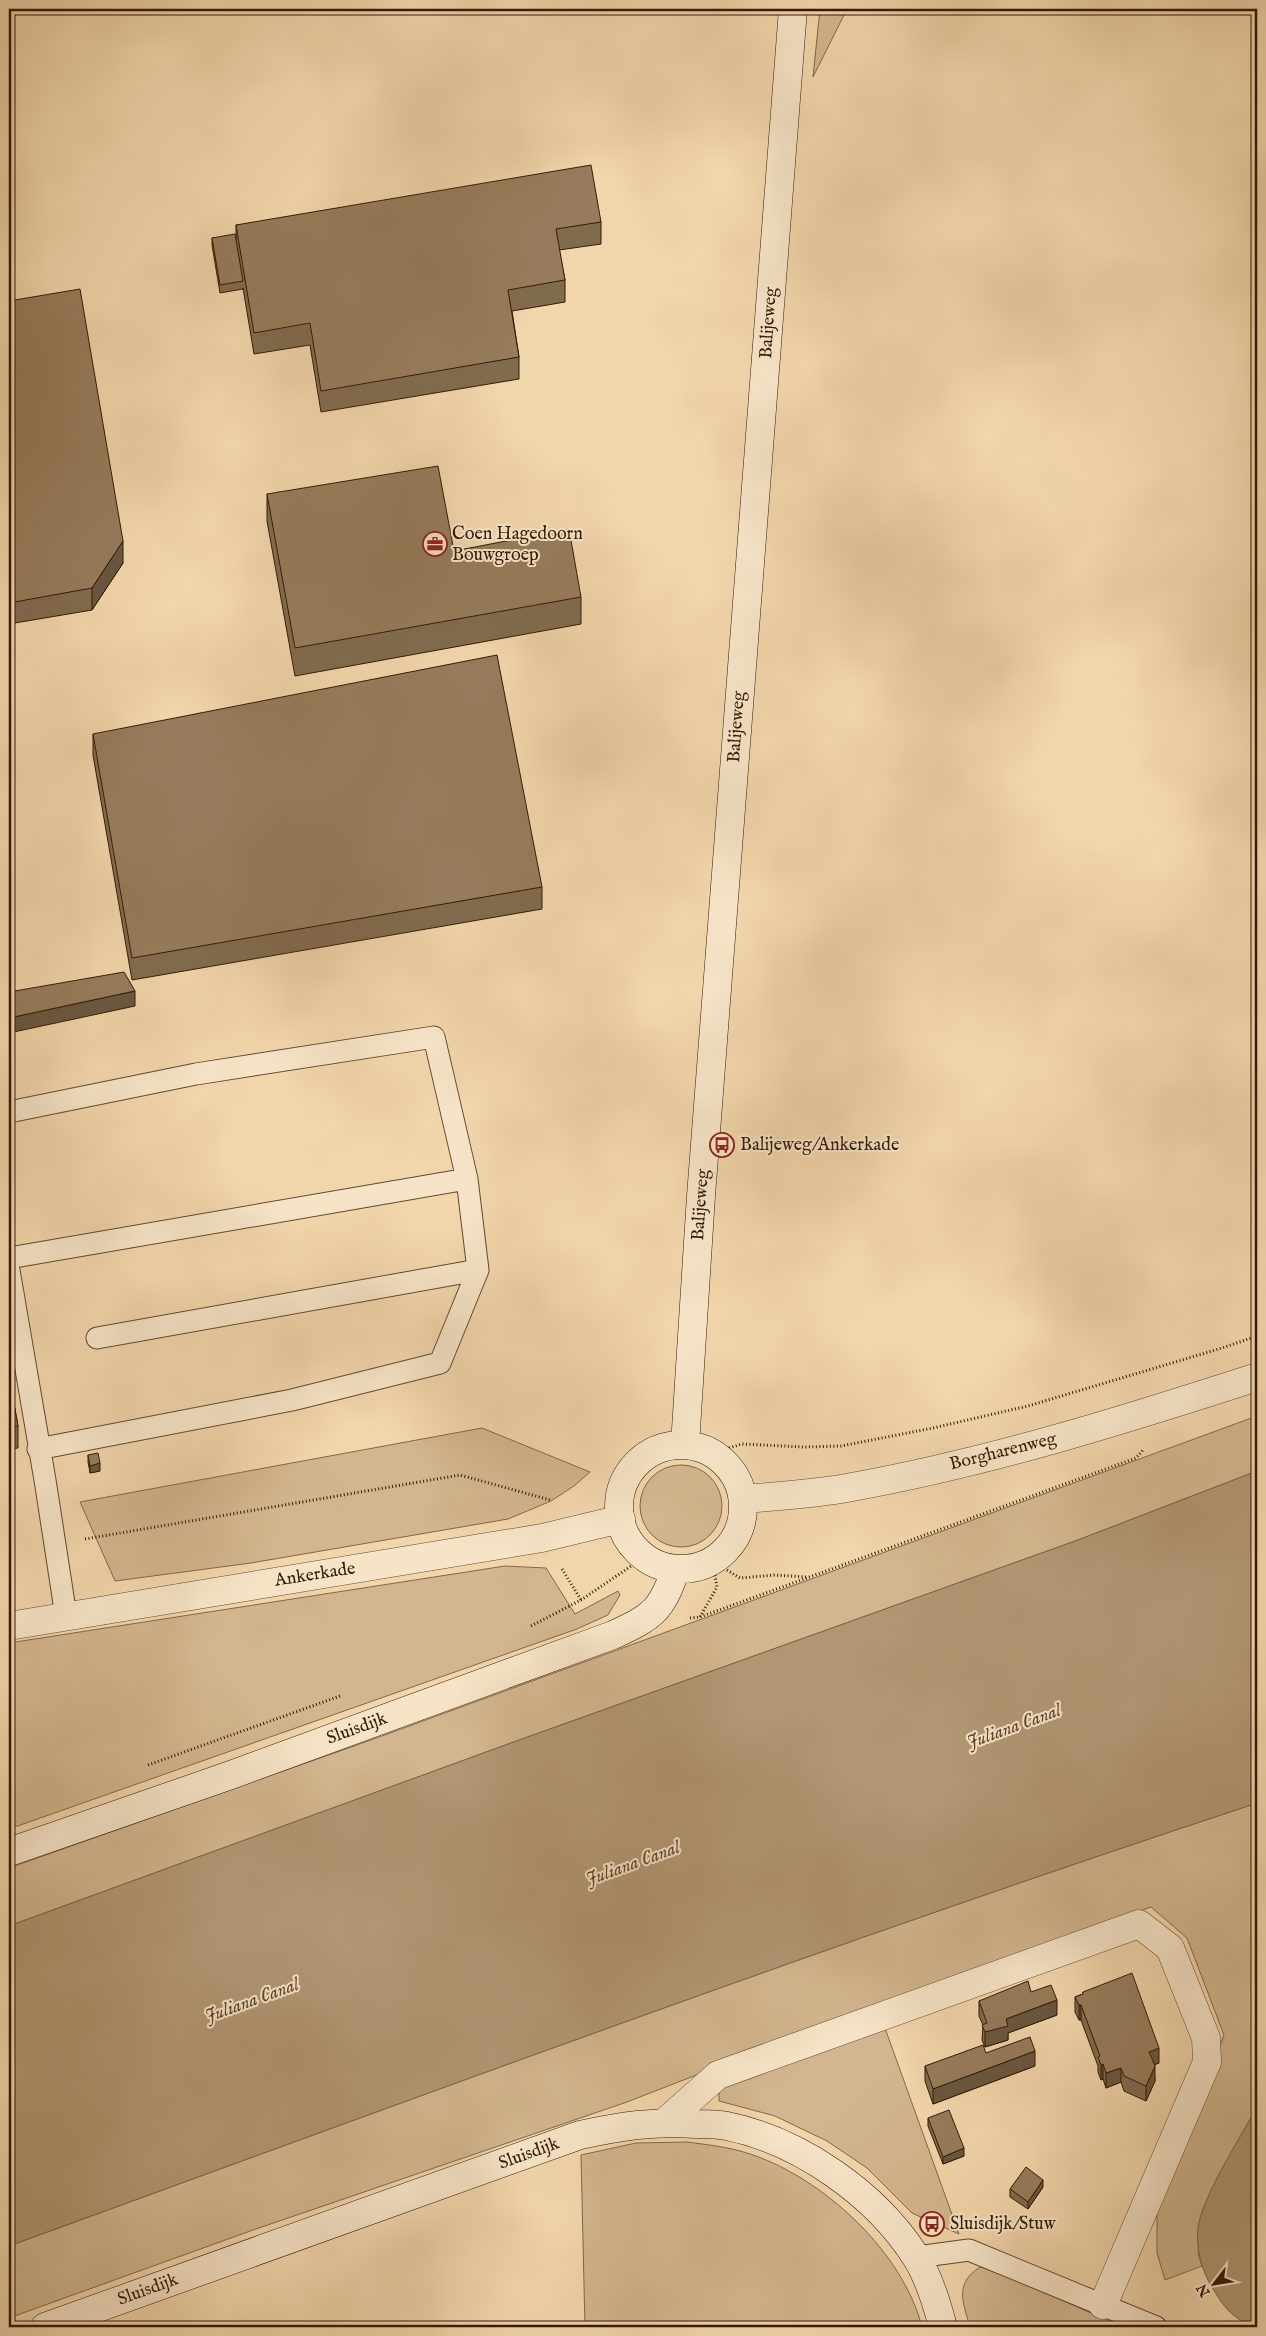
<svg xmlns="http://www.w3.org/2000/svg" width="1266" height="2336" viewBox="0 0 1266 2336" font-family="'IM FELL English',serif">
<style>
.green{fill:#d2b68f;stroke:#82684a}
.water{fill:#b19673;stroke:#7f6447}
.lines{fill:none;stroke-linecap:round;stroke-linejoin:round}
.lane-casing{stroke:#63492f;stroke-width:23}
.street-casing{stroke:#63492f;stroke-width:29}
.secondary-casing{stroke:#331a06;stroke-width:29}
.path{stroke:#331a06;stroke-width:3;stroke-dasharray:1 2.5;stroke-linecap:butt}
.lane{stroke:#f7e4c8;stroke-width:21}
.street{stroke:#f7e4c8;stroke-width:28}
.secondary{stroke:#f7e4c8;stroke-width:28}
.wall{fill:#816b4f;stroke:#331a06}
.shaded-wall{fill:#695740;stroke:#331a06}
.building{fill:#967c5c;stroke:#331a06}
.labels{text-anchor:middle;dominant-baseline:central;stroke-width:4;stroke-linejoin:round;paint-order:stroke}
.street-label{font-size:18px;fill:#331a06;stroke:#f7e4c8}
.poi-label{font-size:18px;fill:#331a06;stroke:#f7e4c8;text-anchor:start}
.water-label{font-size:19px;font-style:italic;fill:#5f452c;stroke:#f7e4c8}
</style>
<rect width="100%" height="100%" fill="#f2d6ab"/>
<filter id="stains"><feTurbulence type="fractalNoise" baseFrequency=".004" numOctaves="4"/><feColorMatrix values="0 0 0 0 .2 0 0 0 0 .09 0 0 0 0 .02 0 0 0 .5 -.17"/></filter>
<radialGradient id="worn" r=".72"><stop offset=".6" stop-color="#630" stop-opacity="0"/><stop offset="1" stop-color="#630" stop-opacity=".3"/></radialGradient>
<!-- green -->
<path class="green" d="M820 9H847L813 77Z
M1257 1416V1471L1078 1540 522 1739 9 1926V1868L371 1740Z
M482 1428 590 1472 574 1486 551 1501 508 1519 251 1563 115 1581 80 1502Z
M640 1506a41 41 0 1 1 82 0a41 41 0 1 1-82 0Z
M505 1566 546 1568 575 1614 618 1591 620 1595 608 1615 577 1629 9 1829V1643Z
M1257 1803V2107L1220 2173 1202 2212 1198 2254 1202 2266 1165 2280 1157 2253V2212L1224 2035 1187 1938 1151 1907 863 2010 627 2102 253 2230 9 2318V2246C424 2095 838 1941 1257 1803Z
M885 2028 959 2234 912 2213 867 2168 827 2141 775 2116 719 2101V2088Z
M686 2142C711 2145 737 2148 761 2158 830 2185 903 2254 922 2327H585L581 2155 636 2143Z
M980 2267 993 2270 1123 2327H970C963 2302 954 2284 980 2267Z"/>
<!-- water -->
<path class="water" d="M1257 1471V1803C838 1941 424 2095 9 2246V1926L522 1739 1078 1540Z
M1257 2107V2324L1252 2326C1231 2317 1223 2306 1212 2287 1201 2269 1196 2249 1198 2228 1202 2196 1241 2137 1257 2107Z"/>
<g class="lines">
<defs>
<path id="lane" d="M9 1112 196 1074 434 1037 467 1179
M9 1258 467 1179 478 1270 440 1363 292 1400 38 1449
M9 1270 45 1480 66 1616
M97 1338 478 1270
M917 2257 969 2250 1156 2327"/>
<path id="street" d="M743 1499C779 1496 816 1494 852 1487 990 1462 1124 1420 1257 1377
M9 1626 542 1538 621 1519
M665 2122 718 2075 1139 1924 1170 1948 1206 2038 1207 2062 1103 2305"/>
<path id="secondary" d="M685 1445 701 1196 793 9
M619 1507a62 62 0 1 1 124 0a62 62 0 1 1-124 0Z
M9 1852 228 1776 613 1635C654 1616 661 1611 676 1569
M45 2327 580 2135C622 2126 653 2121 697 2124 706 2124 717 2124 727 2126 800 2141 876 2194 916 2257 929 2277 937 2304 943 2327"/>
</defs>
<!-- lane casing -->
<use href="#lane" class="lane-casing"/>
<!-- street casing -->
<use href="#street" class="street-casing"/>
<!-- secondary casing -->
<use href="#secondary" class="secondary-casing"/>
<!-- path -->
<path class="path" d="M719 1451 742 1444 804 1447 841 1446 933 1428 1028 1406 1222 1348 1257 1336
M85 1539 460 1475 550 1500
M712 1561 740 1578 775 1575 806 1577
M562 1569 581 1600
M700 1617 717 1587 712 1561
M690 1618 700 1617 1136 1458 1144 1449
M531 1626 581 1600 643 1558
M148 1765 340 1696"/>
<!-- lane -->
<use href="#lane" class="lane"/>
<!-- street -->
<use href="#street" class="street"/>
<!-- secondary -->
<use href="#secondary" class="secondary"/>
</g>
<!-- wall -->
<path class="wall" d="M601 222V244L559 250 565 280V302L512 311 519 357V379L321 412 310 345 254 354 243 288V289L220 293 212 245V238L236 240V225Z
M9 301 123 563 92 610 9 624Z
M267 494 454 551 581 597V624L295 676 267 521Z
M93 734 542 887V909L132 980 93 755Z
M9 1376 18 1426V1448L9 1449Z
M88 1455 100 1471 90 1473 88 1462Z
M1031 1992 1057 2015 1008 2033V2040L985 2047 982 2040 983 2025 979 2016V2001Z
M1083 1992 1159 2063 1154 2065 1155 2081 1146 2101 1124 2091 1121 2082 1106 2088 1103 2079 1101 2080 1098 2072V2066L1081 2020H1079L1075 2012V1997L1083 1994Z
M986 2053 1035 2066 933 2104 925 2081V2066Z
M928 2118 964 2156 943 2164 928 2126Z
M1043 2187 1028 2209 1010 2197V2189Z"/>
<!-- shaded-wall -->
<path class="shaded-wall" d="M123 541V563L92 610V588Z
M135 991V1006L9 1033V1018Z
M100 1463V1471L90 1473V1466Z
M1057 2000V2015L1008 2033V2040L985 2047V2032L1006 2019Z
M1079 2005H1081V2020H1079Z
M1159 2048V2063L1149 2066V2052Z
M1035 2051V2066L933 2104V2089Z
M1103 2064V2079L1101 2080V2065Z
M1155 2066V2081L1146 2101V2086Z
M1121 2068V2082L1106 2088V2073Z
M964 2148V2156L943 2164V2157Z
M1043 2180V2187L1028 2209V2202Z"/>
<!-- building -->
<path class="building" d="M591 165 601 222 556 229 565 280 508 290 519 357 321 391 310 323 254 333 236 225Z
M235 234 243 281 220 285 212 238Z
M80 289 123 541 92 588 9 603V301Z
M438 466 454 551 569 529 581 597 295 648 267 494Z
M497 655 542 887 132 958 93 734Z
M124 972 135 991 9 1018V992Z
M9 1376 18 1426 9 1428Z
M98 1453 100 1463 90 1466 88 1455Z
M1132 1973 1159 2048 1149 2052 1155 2066 1146 2086 1124 2076 1121 2068 1106 2073 1103 2064 1101 2065 1098 2057 1100 2056 1081 2005H1079L1075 1997 1083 1994V1992Z
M1028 1981 1031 1992 1051 1985 1057 2000 1006 2019 1008 2026 985 2032 982 2025 987 2023 979 2001Z
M1030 2037 1035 2051 933 2089 925 2066 983 2045 986 2053Z
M949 2110 964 2148 943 2157 928 2118Z
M1026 2167 1043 2180 1028 2202 1010 2189Z"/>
<!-- icons -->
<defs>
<symbol id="office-ring" viewBox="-11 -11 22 22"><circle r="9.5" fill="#f7e4c8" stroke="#8f2418" stroke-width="1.5"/><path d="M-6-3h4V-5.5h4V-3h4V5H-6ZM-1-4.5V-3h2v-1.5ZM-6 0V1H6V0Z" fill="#8f2418"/></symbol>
<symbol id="bus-ring" viewBox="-11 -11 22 22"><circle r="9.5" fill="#f7e4c8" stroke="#8f2418" stroke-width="1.5"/><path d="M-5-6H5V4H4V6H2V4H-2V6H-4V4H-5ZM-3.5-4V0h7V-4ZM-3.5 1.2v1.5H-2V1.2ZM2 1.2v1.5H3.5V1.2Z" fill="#8f2418"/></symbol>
</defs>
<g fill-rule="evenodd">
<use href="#office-ring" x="421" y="530" width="28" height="28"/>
<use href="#bus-ring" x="708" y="1131" width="28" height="28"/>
<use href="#bus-ring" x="918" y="2210" width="28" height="28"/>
</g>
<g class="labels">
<!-- street labels -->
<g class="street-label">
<text transform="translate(769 323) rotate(-86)">Balijeweg</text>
<text transform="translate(737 727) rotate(-86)">Balijeweg</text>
<text transform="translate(701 1205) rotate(-86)">Balijeweg</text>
<text transform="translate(1003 1452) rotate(-14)">Borgharenweg</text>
<text transform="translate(315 1575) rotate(-9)">Ankerkade</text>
<text transform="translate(357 1729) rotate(-20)">Sluisdijk</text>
<text transform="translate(529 2154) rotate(-20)">Sluisdijk</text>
<text transform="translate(148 2290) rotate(-20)">Sluisdijk</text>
</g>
<!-- poi labels -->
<g class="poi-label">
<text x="452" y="534">Coen Hagedoorn<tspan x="452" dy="21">Bouwgroep</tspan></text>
<text x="740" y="1145">Balijeweg/Ankerkade</text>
<text x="950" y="2224">Sluisdijk/Stuw</text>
</g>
<!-- water labels -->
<g class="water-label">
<text transform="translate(1014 1727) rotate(-20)">Juliana Canal</text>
<text transform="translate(633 1864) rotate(-20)">Juliana Canal</text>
<text transform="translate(252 2001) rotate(-20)">Juliana Canal</text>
</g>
</g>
<!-- margin -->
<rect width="1266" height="2336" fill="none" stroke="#f2d6ab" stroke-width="30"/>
<rect x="10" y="10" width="1246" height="2316" fill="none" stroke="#331a06" stroke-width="2.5"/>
<rect x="15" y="15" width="1236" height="2306" fill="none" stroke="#331a06"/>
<!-- north arrow -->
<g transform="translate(1214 2284) rotate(239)" stroke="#f7e4c8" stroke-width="4" paint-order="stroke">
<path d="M0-4L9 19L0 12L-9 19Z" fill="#331a06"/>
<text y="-8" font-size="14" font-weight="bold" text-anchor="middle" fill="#331a06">N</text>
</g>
<rect width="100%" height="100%" filter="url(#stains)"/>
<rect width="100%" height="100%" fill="url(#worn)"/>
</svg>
